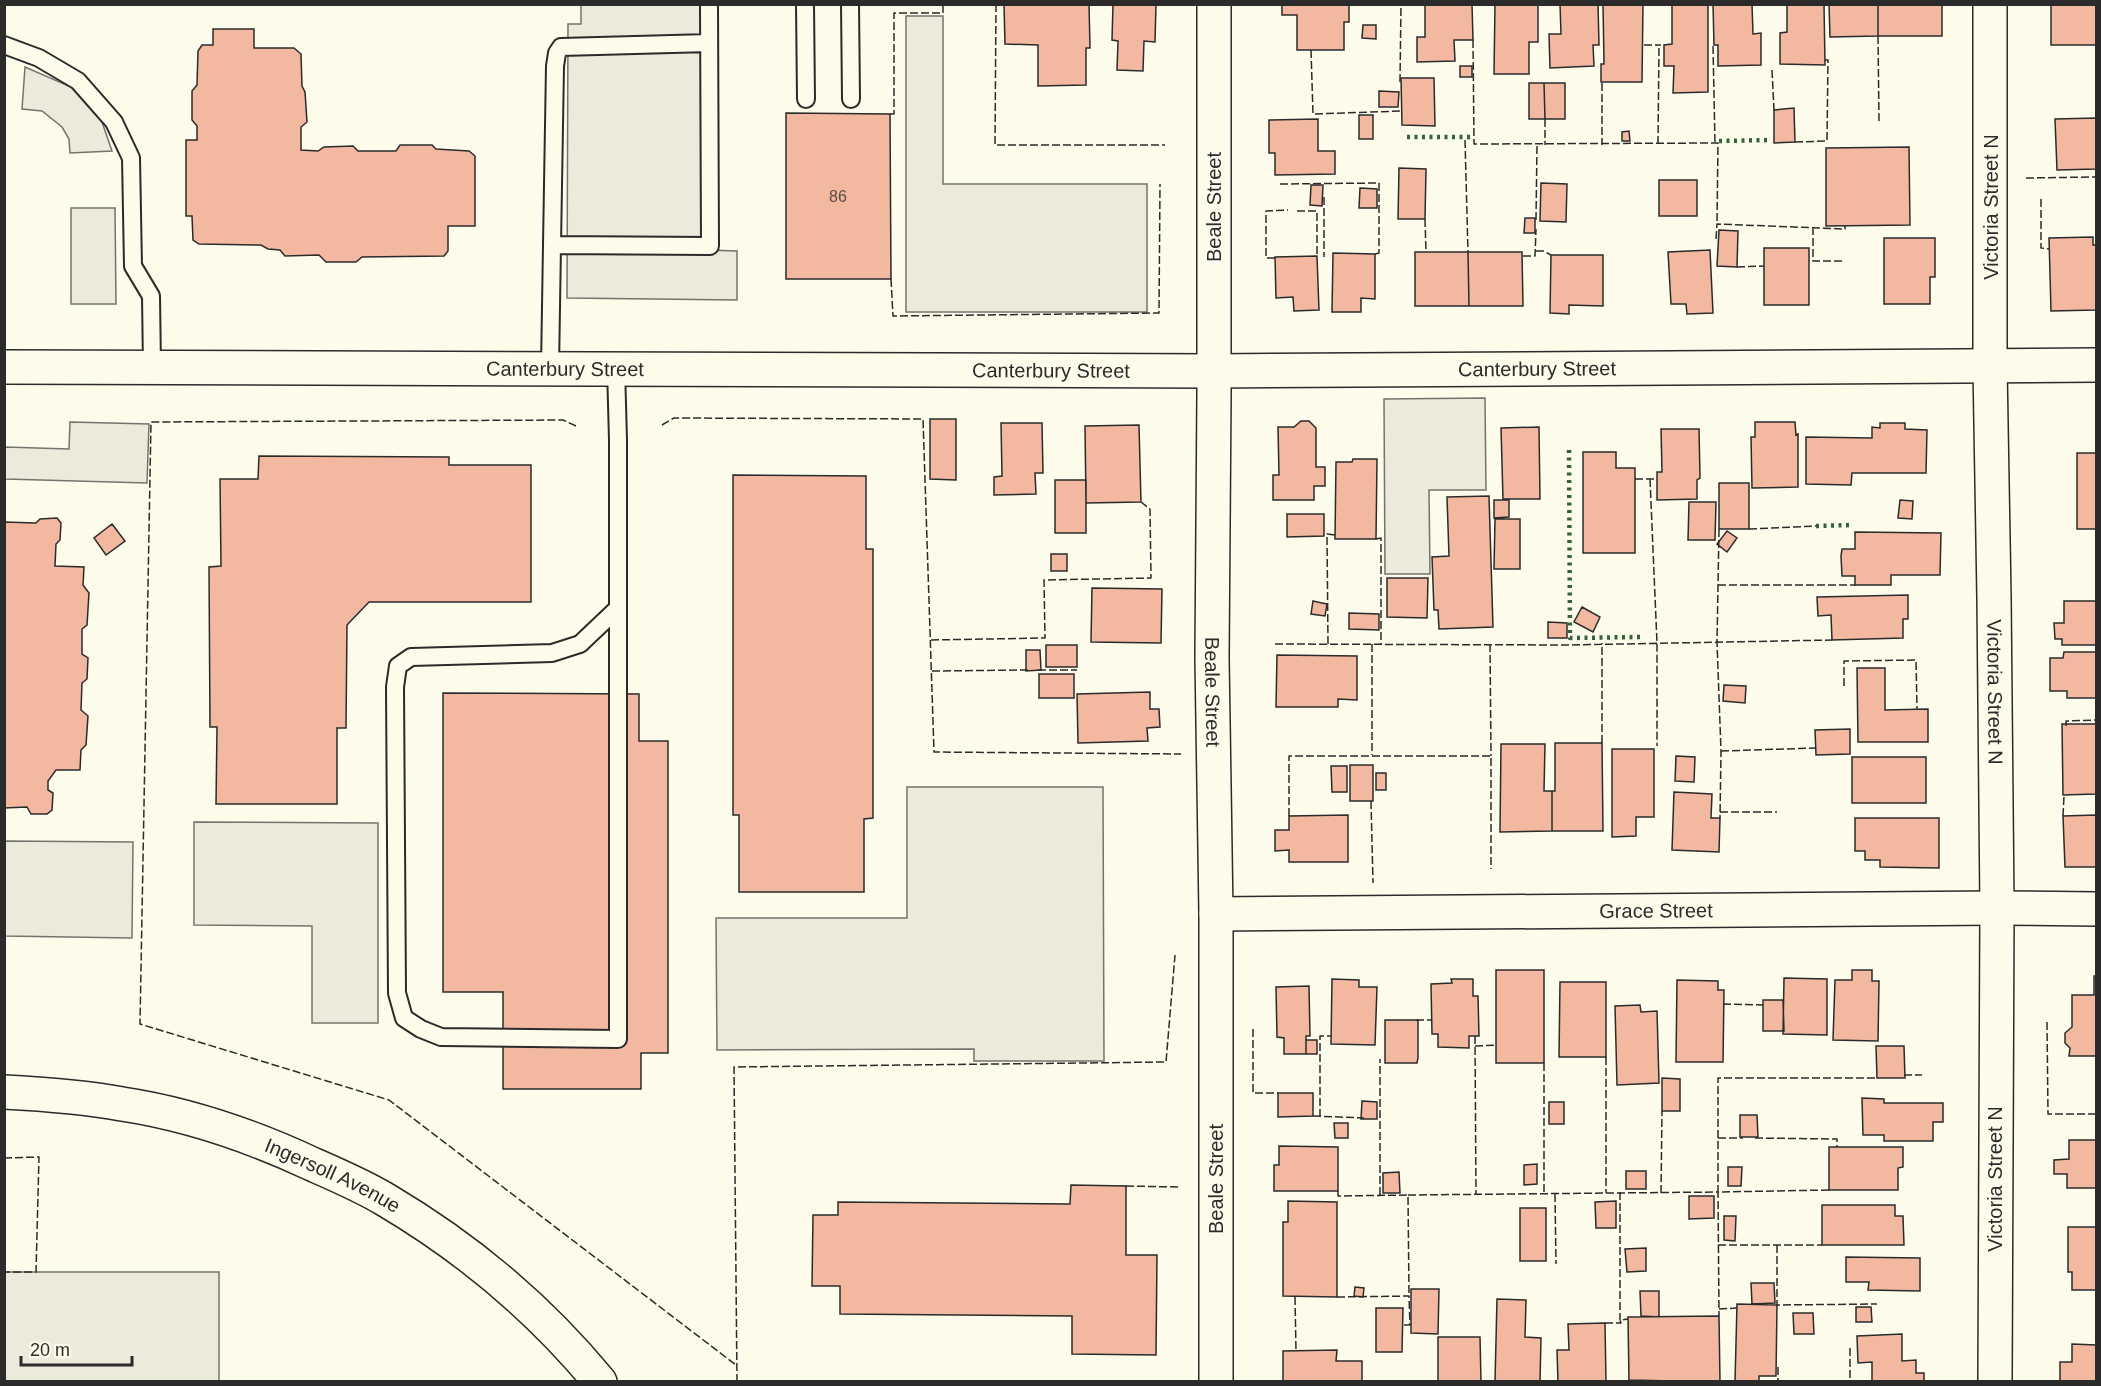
<svg xmlns="http://www.w3.org/2000/svg" width="2101" height="1386" viewBox="0 0 2101 1386" font-family="Arial,sans-serif">
<style>
.parking{fill:#eceadb;stroke:#74746e;stroke-width:1.5}
.building{fill:#f2b8a0;stroke:#2b2b2b;stroke-width:1.5}
.lines{fill:none;stroke-linecap:round;stroke-linejoin:round}
.service-casing{stroke:#2b2b2b;stroke-width:20}
.minor-casing{stroke:#2b2b2b;stroke-width:36}
.tertiary-casing{stroke:#2b2b2b;stroke-width:36}
.service{stroke:#fdfbea;stroke-width:16}
.minor{stroke:#fdfbea;stroke-width:33}
.tertiary{stroke:#fdfbea;stroke-width:33}
.hedge{stroke:#34623c;stroke-width:4.5;stroke-dasharray:3 4.5;stroke-linecap:butt}
.fence{stroke:#2b2b2b;stroke-width:1.5;stroke-dasharray:8 3;stroke-linecap:butt}
.labels{text-anchor:middle;dominant-baseline:central;stroke-width:4.5;stroke-linejoin:round;paint-order:stroke}
.number-label{font-size:16px;fill:#5d4e48}
.street-label{font-size:20px;fill:#2b2b2b;stroke:#fdfbea}
</style>
<rect width="100%" height="100%" fill="#fdfbea"/>
<!-- parking -->
<path class="parking" d="M581 5H707L706 250 737 251V300L567 298 568 24H581Z
M906 16H943V184H1147V312H906Z
M25 67 71 87 102 122 112 151 70 153 69 139 62 127 42 111 22 109Z
M71 208H115L116 304H71Z
M1485 398 1486 490H1429L1430 574H1385L1384 399Z
M70 422 149 424 147 483 5 479V447L69 449Z
M907 787H1103L1104 1061H974V1049L717 1050 716 918H907Z
M194 822 378 823V1023H312V926L194 925Z
M5 841 133 842 132 938 5 936Z
M5 1272H219V1381H5Z"/>
<!-- building -->
<path class="building" d="M1004 4H1089L1090 48H1086V85L1038 86V45L1005 44Z
M1113 4H1156L1155 42 1144 41 1143 71 1117 70 1118 41 1112 40Z
M1282 4H1349V22H1344V50H1297V15H1282Z
M1425 4H1472L1473 40H1454L1455 61 1417 62V37H1425Z
M1495 4H1538V42H1529V74H1494Z
M1560 4H1598L1599 45H1593L1594 66 1550 68 1549 34H1561Z
M1603 4H1643L1642 82H1601V64H1604Z
M1672 4H1708V92L1673 93 1674 66H1664V45L1672 44Z
M1713 4H1752L1753 34 1761 33V65L1718 66V45H1714Z
M1787 4H1824L1825 65 1780 64V33L1787 32Z
M1829 4H1878V36L1830 37Z
M1878 4H1942V36H1878Z
M2051 4H2096V45H2051Z
M1363 25H1376V39L1362 38Z
M213 29H254V48H294L301 54 302 86 305 92 307 122 301 127V150L318 151 324 147 353 146 358 151H396L400 145H432L436 149 469 151 475 156V226H448V251L444 256 362 257 356 262H326L319 255 285 256 280 250 268 249 261 245 199 244 193 240 192 216H186V140H197V126L192 120V91L197 85 198 51 202 45H213Z
M1460 66H1472V77H1460Z
M1401 78H1434L1435 126 1402 125Z
M1529 83H1544L1545 119H1529Z
M1544 83H1565V119H1545Z
M1379 91 1399 92 1398 107H1379Z
M1794 108 1795 142 1774 143V110Z
M786 113 890 114 891 279H786Z
M1359 115H1373V139H1359Z
M2096 118V169L2057 170 2055 119Z
M1318 119V151H1335V174L1275 175V153H1269V120Z
M1629 131 1630 141H1622V132Z
M1909 147 1910 225 1826 226V148Z
M1399 168 1426 169 1425 219H1398Z
M1659 180H1697V216H1659Z
M1541 183 1567 184 1566 222 1540 221Z
M1311 185H1323L1322 206 1310 205Z
M1360 188 1377 189V208H1359Z
M1525 218H1535V233H1524Z
M1719 230 1738 231 1737 267 1717 266Z
M2093 237V245H2096V310L2051 311 2049 238Z
M1884 238H1935V277H1930V304H1884Z
M1764 248H1809V305H1764Z
M1710 250 1713 313 1687 314 1686 304H1671L1668 252Z
M1415 252H1468L1469 306H1415Z
M1468 252H1522L1523 306H1469Z
M1333 253 1375 254V299L1361 298V312H1332Z
M1551 255H1603V306L1569 305V314L1550 313Z
M1317 256 1319 310 1294 311 1293 297 1276 298 1275 257Z
M930 419H956V480L930 479Z
M1301 421H1309L1316 428V467H1325V486H1314V500H1273V475H1279L1278 427H1294Z
M1755 422H1795L1796 435 1798 434V487L1752 488 1751 437H1755Z
M1001 423H1042L1043 473H1035L1036 494 994 495V477L1002 476Z
M1880 423H1905V429L1927 430 1926 473H1852L1851 485 1806 484V437L1872 438V427L1880 428Z
M1139 425 1141 502 1086 503 1085 426Z
M1539 427 1540 499H1503L1501 428Z
M1661 429H1699L1700 478 1697 480V499L1657 500V472H1662Z
M1583 452H1616V468H1635V553H1583Z
M2077 453H2096V529H2077Z
M259 456 449 457V465H531V602H369L347 625 346 728H337V804H216L217 727H210L209 567 221 566 220 479H258Z
M1353 459H1377L1376 539H1335L1336 462H1352Z
M733 475 866 476V549H873V818L864 819V892H739V815H733Z
M1055 480H1086V533H1055Z
M1719 483H1749V529H1719Z
M1489 496 1493 627 1439 629 1438 610H1434L1432 557 1449 556 1447 497Z
M1494 500H1509V517L1494 518Z
M1900 500 1913 501 1912 519 1898 518Z
M1689 502H1716L1715 540H1688Z
M1287 514H1324V536L1287 537Z
M57 518 61 523 60 540 56 544 55 566 84 567 83 585 89 593 87 625 82 629V654L88 658 87 679 82 683 81 710 88 716 86 745 81 750 80 770H56L48 781V790L53 793 52 810 47 814H31L27 807 4 808V522L36 523 40 519Z
M1495 519H1520V569H1494Z
M112 524 125 541 106 555 94 538Z
M1727 531 1737 538 1727 552 1717 544Z
M1855 532 1941 533 1940 575H1891V585H1855V576H1842L1841 556 1842 549H1855Z
M1051 554H1067V571H1051Z
M1387 578H1428L1427 618 1387 617Z
M1092 588 1162 589 1161 643 1091 642Z
M1908 595V619H1903V638L1832 640 1831 615 1818 616 1817 597Z
M1313 601 1327 604 1325 616 1311 614Z
M2064 601H2096V645H2062V639H2055L2054 623H2064Z
M1582 607 1600 617 1593 632 1574 622Z
M1349 613 1379 614V630L1349 629Z
M1548 622 1567 623V638H1548Z
M1046 645H1077V667H1046Z
M1026 650H1040L1041 670 1026 671Z
M2064 652H2096V698H2067V691H2050V658H2063Z
M1277 655 1357 656V700L1338 699V707H1276Z
M1857 668H1885V710L1928 709V742H1858Z
M1039 674H1074V698H1039Z
M1724 685 1746 686 1745 703 1723 701Z
M1150 692V709H1159L1160 727 1147 728 1148 741 1078 743 1077 694Z
M443 693 639 694V741H668V1053H641V1089H503V992H443Z
M2062 724H2096V794L2063 795Z
M1850 729V754L1816 755 1815 730Z
M1555 743H1602L1603 831H1552V791H1555Z
M1501 744H1545L1544 791H1552V831L1500 832Z
M1612 749H1654V817H1636V836L1612 837Z
M1676 756 1695 757 1694 782 1675 781Z
M1852 757H1926V803H1852Z
M1350 765H1373V801H1350Z
M1331 766H1347V792H1332Z
M1376 773H1386V790H1376Z
M1674 792 1712 794 1711 818H1720L1719 852 1672 850Z
M1348 815V862H1289V850L1275 851V830H1289V816Z
M2096 815V867H2065L2063 816Z
M1855 818H1939V868L1880 867V860H1865V851H1855Z
M1496 970H1544V1063H1496Z
M1852 970H1872V981H1879L1878 1041 1833 1040 1835 980H1852Z
M2094 976H2096V1056H2069L2070 1048 2065 1043V1033L2072 1027V995H2094Z
M1784 978 1827 979V1035L1783 1034Z
M1332 979 1359 980V987H1377L1375 1045 1331 1044Z
M1451 979H1473V996H1478L1479 1036H1469V1048L1438 1047V1034H1432L1431 984 1452 983Z
M1677 980 1718 981V990H1724L1723 1062H1676Z
M1560 982H1606V1057H1559Z
M1309 986 1310 1036H1306V1054H1284V1038L1277 1037 1276 987Z
M1763 1000H1783L1784 1031H1763Z
M1640 1005 1641 1012 1657 1011 1659 1083 1617 1085 1615 1006Z
M1385 1020H1418V1058L1417 1063H1385Z
M1306 1040H1317V1054H1306Z
M1876 1046H1904L1905 1078H1877Z
M1662 1078 1680 1079V1111H1662Z
M1278 1093H1313V1116L1278 1117Z
M1862 1098 1884 1099V1103H1943V1122H1933V1141H1884V1135H1863Z
M1362 1101 1377 1102V1119H1361Z
M1549 1102H1564V1124H1549Z
M1740 1115H1757L1758 1137H1740Z
M1334 1123H1348V1138H1335Z
M2069 1140H2096V1188H2067V1174H2054V1160L2069 1159Z
M1279 1146 1338 1147V1191H1274V1165H1279Z
M1829 1147H1903V1167L1898 1168V1190H1829Z
M1537 1164V1184L1524 1185V1165Z
M1728 1167H1742L1741 1186H1728Z
M1626 1171H1646V1189H1626Z
M1399 1172 1400 1193H1383V1173Z
M1071 1185 1126 1186V1255H1157L1156 1355 1072 1354V1316L840 1314V1286H812L813 1215H838V1202L1070 1204Z
M1689 1196H1714V1218L1689 1219Z
M1288 1201 1337 1202V1297L1283 1296V1222H1288Z
M1616 1201V1228H1596L1595 1202Z
M1822 1205H1895V1216H1903L1904 1245H1822Z
M1520 1208H1546V1261H1520Z
M1724 1216H1736L1735 1241 1724 1240Z
M2068 1227H2096V1290H2072V1272H2068Z
M1646 1248V1271L1627 1272 1625 1249Z
M1846 1257 1920 1258V1291L1868 1290 1869 1282H1846Z
M1751 1283H1774L1775 1303 1752 1304Z
M1355 1287 1364 1288 1363 1297 1354 1296Z
M1411 1289H1439L1438 1334 1411 1333Z
M1640 1291H1659V1317L1641 1316Z
M1497 1299 1526 1300 1525 1337 1541 1338 1540 1382H1495Z
M1737 1304 1777 1305 1776 1376H1759V1382H1735Z
M1856 1307H1871L1872 1322H1856Z
M1376 1308H1403L1402 1352H1376Z
M1793 1313H1813L1814 1334H1794Z
M1719 1316 1720 1382 1629 1380 1628 1317Z
M1605 1323 1606 1382H1558L1557 1350H1569L1568 1324Z
M1902 1334V1361L1916 1360V1373H1924V1382H1872V1362L1858 1363 1857 1336Z
M1438 1337H1480L1481 1382H1438Z
M2072 1344 2096 1345V1382H2060V1362H2072Z
M1337 1350 1336 1361H1362V1382H1283V1351Z"/>
<g class="lines">
<defs>
<path id="service" d="M805 4 806 99
M850 4 851 99
M4 45 39 58 78 81 114 122 131 158 133 266 151 296 152 367
M552 245 555 66 557 53 561 47 709 43
M616 368 618 440V1039L441 1037 421 1029 404 1018 397 993 395 687 398 666 411 657 552 653 580 644 618 608
M550 369 552 245 710 246 709 4"/>
<g id="minor">
<path id="s1" d="M1214 4V393L1212 658 1216 914V1382"/>
<path id="s2" d="M1990 4V366L1994 597 1997 908 1995 1382"/>
<path id="s3" d="M4 367 1214 371 2096 365"/>
<path id="s4" d="M1216 914 1997 908 2096 909"/>
</g>
<g id="tertiary">
<path id="s5" d="M4 1092C43 1094 84 1097 122 1104 188 1114 252 1136 312 1164 337 1175 363 1186 386 1200 467 1248 540 1309 600 1382"/>
</g>
</defs>
<!-- service casing -->
<use href="#service" class="service-casing"/>
<!-- minor casing -->
<use href="#minor" class="minor-casing"/>
<!-- tertiary casing -->
<use href="#tertiary" class="tertiary-casing"/>
<!-- service -->
<use href="#service" class="service"/>
<!-- minor -->
<use href="#minor" class="minor"/>
<!-- tertiary -->
<use href="#tertiary" class="tertiary"/>
<!-- hedge -->
<path class="hedge" d="M1407 137H1472
M1719 141 1771 140
M1569 450 1570 638 1641 637
M1816 526 1852 525"/>
<!-- fence -->
<path class="fence" d="M996 4 995 145H1165
M1878 36 1879 121
M1473 40 1474 144 1718 143 1717 224
M1644 45H1661
M1713 46 1715 144
M1311 50 1313 114 1402 111
M1772 70 1774 110
M1400 82 1401 4
M1602 83V145
M890 114H894V13H943V4
M1545 119V145
M1465 140 1468 252
M1795 142 1827 141 1828 60H1825
M1658 144 1659 45
M2026 178 2096 177
M1280 184 1379 183V253L1375 254
M1324 197V257
M2041 199V248L2049 249
M1297 211H1317V256
M1425 219 1426 252
M1536 220 1537 145
M1813 227V261H1842
M1716 239 1717 224 1845 229V225
M1536 251H1543L1551 255
M1523 256H1535L1536 229
M1275 258H1266V211L1288 210
M1737 267 1764 266
M891 279 893 316 1159 313 1160 184
M662 425 674 418 923 419 934 752 1181 754
M576 426 563 420 151 422 140 1024 389 1100 736 1365
M1635 479H1657
M1650 479 1657 643V746
M1719 529 1717 642 1721 751 1720 818
M1749 529 1816 526
M1376 539 1381 538V644
M1718 585H1855
M931 640 1045 638 1044 580 1151 578 1150 509 1141 502
M1275 644 1568 645 1832 640
M1328 644 1327 534 1335 535
M1372 644V755
M1490 644 1491 756
M1038 670H1077
M932 671 1029 670
M1844 686V661L1916 660 1917 709
M2066 726V721L2096 720
M1602 743V643
M1721 751 1816 748
M1371 801 1373 883
M1720 812H1777
M1289 816V756H1491V869
M2063 816 2064 796
M1723 1004 1763 1005
M1416 1020H1431
M2047 1022 2048 1114H2096
M1253 1029V1093H1278
M1475 1036 1476 1194
M1475 1046 1497 1045
M1606 1057V1193
M1544 1063V1193
M1904 1075H1922
M1313 1116 1364 1118
M1320 1117V1036H1331
M1718 1138H1743
M1755 1138 1837 1139V1147
M4 1158 39 1157 36 1272H4
M1126 1186 1178 1187
M1829 1190 1718 1192V1078H1877
M1338 1191V1196L1408 1195 1409 1296
M1620 1192V1320
M1661 1193 1662 1111
M1555 1194 1556 1264
M1380 1195V1059
M1408 1195 1718 1192 1719 1316
M1718 1245H1822
M1777 1245V1305L1877 1304
M1295 1297 1296 1351
M1337 1297 1409 1296 1410 1325H1404
M1719 1309 1737 1308
M1605 1323H1621L1620 1320 1628 1319
M1850 1348V1382
M1778 1367V1382
M737 1382 734 1067 1166 1062 1175 955"/>
</g>
<g class="labels">
<!-- number labels -->
<g class="number-label">
<text x="838" y="196">86</text>
</g>
<!-- street labels -->
<g class="street-label">
<text transform="translate(1214 207) rotate(-90)">Beale Street</text>
<text transform="translate(1991 207) rotate(-90)">Victoria Street N</text>
<text stroke="none"><textPath href="#s3" startOffset="1533">Canterbury Street</textPath></text>
<text stroke="none"><textPath href="#s3" startOffset="561">Canterbury Street</textPath></text>
<text stroke="none"><textPath href="#s3" startOffset="1047">Canterbury Street</textPath></text>
<text stroke="none"><textPath href="#s1" startOffset="688">Beale Street</textPath></text>
<text stroke="none"><textPath href="#s2" startOffset="688">Victoria Street N</textPath></text>
<text stroke="none"><textPath href="#s4" startOffset="440">Grace Street</textPath></text>
<text stroke="none"><textPath href="#s5" startOffset="342">Ingersoll Avenue</textPath></text>
<text transform="translate(1216 1179) rotate(-90)">Beale Street</text>
<text transform="translate(1995 1179) rotate(-90)">Victoria Street N</text>
</g>
</g>
<!-- border -->
<rect width="2101" height="1386" fill="none" stroke="#2b2b2b" stroke-width="12"/>
<!-- scale -->
<path d="M21 1356v9h111v-9" fill="none" stroke="#2b2b2b" stroke-width="3"/>
<text x="30" y="1356" font-size="18" fill="#2b2b2b" stroke="#fdfbea" stroke-width="4.5" paint-order="stroke">20 m</text>
</svg>
